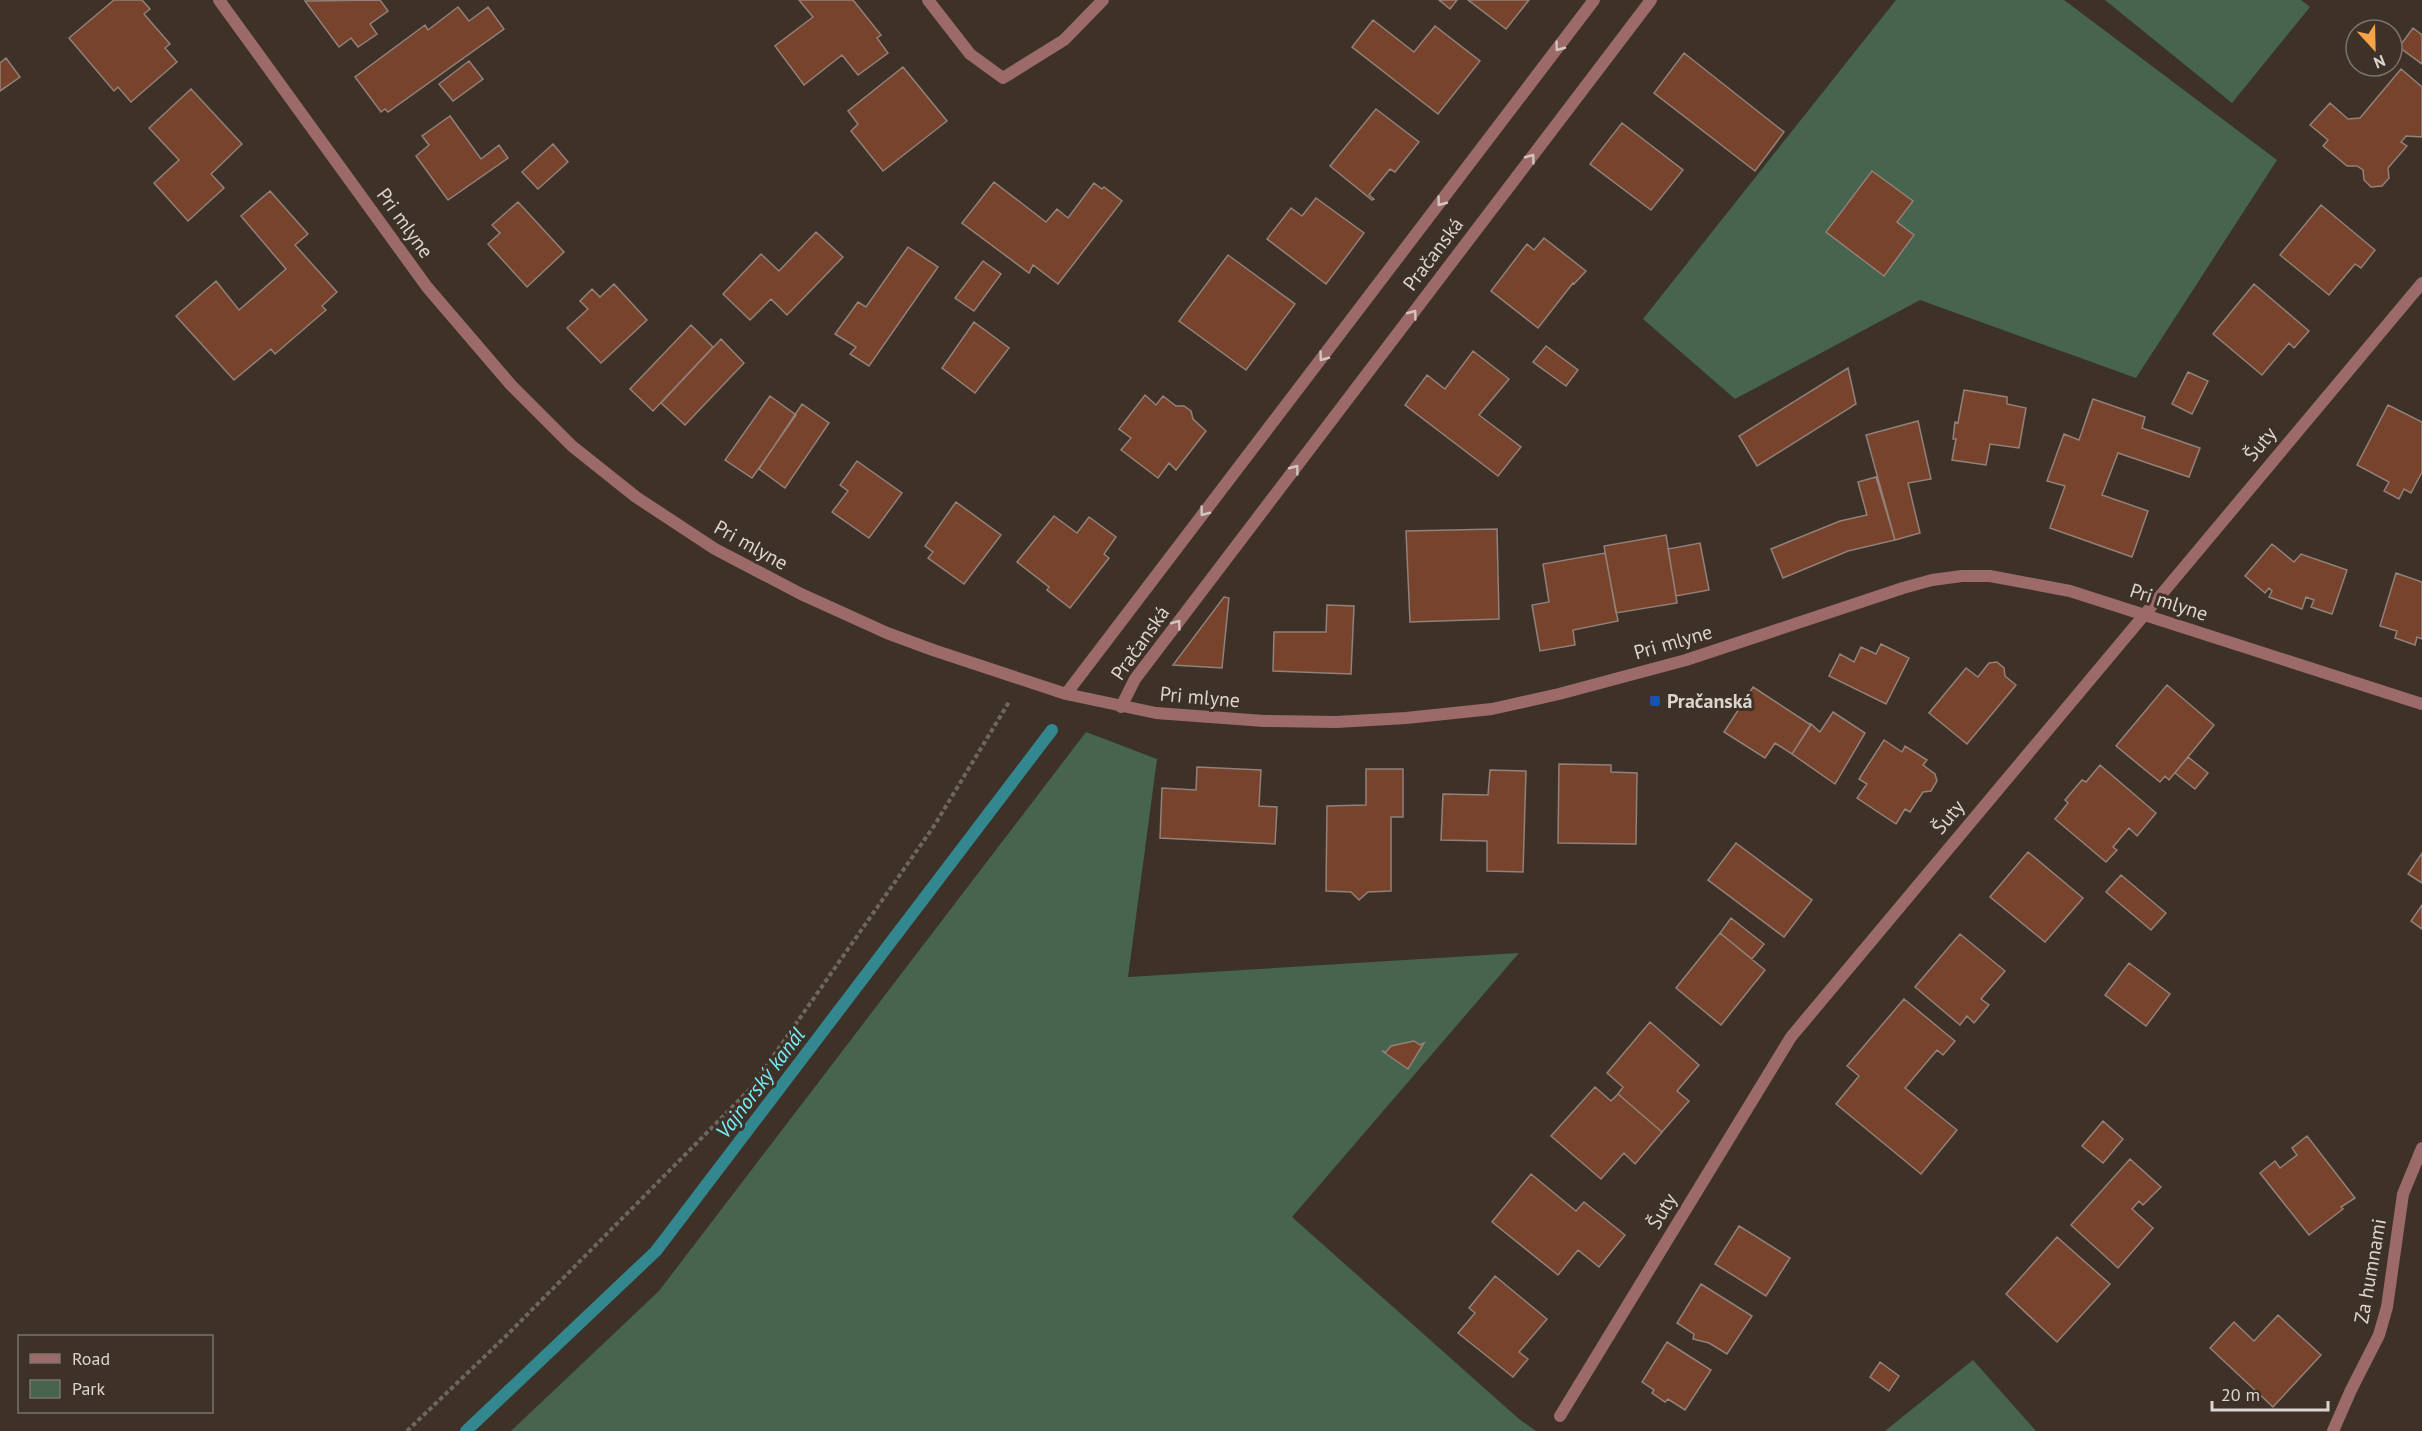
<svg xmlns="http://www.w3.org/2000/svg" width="2422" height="1431" viewBox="0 0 2422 1431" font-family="'PT Sans',sans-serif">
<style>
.green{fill:#47644f}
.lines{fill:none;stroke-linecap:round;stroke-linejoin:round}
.stream{stroke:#33878e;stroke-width:12}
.building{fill:#77432c;stroke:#928079;stroke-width:1.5}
.path{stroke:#70665d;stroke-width:4;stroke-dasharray:4.5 3;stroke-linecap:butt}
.minor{stroke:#9c6b69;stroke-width:12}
.oneway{stroke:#d2c4bf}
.transit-dot{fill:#1a4fb4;stroke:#3e3228;stroke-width:2}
.labels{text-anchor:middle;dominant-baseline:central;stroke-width:6;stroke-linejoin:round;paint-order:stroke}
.street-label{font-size:20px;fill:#dcd4ce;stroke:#3e3228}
.poi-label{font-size:20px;font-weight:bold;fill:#dcd4ce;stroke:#3e3228;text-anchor:start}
.water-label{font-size:21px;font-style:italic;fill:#74eef8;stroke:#3e3228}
</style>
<rect width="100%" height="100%" fill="#3e3228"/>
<!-- green -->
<path class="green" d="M1896 0H2064L2277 160 2136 378 1920 300 1735 399 1643 319Z
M2105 0H2301L2310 7 2232 103Z
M1086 732 1157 759 1128 977 1519 953 1292 1217 1519 1419 1536 1431H511L659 1291Z
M1973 1360 2036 1431H1885Z"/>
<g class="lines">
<!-- stream -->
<path class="stream" d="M466 1431 656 1251 1052 730"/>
</g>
<!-- building -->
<path class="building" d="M114 0H142L150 9 144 14 170 44 165 48 177 62 131 102 118 87 114 91 69 38Z
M380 0 388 11 370 24 377 34 358 47 351 38 339 47 305 1Z
M799 0H853L881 35 877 38 888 53 858 75 842 55 804 85 775 46 813 17Z
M1439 0H1457L1450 9Z
M1468 0H1529L1506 29Z
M458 7 469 21 488 7 504 29 388 112 385 109 381 112 355 77 425 25 428 30Z
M1373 20 1414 52 1435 26 1480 61 1438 114 1352 47Z
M2413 28 2422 35V64L2399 47Z
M1684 53 1784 132 1755 171 1654 93Z
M6 58 20 77 0 91V63Z
M469 61 483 79 453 101 439 84Z
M903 67 947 121 883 171 851 131 858 124 848 111Z
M2401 69 2422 87V137L2406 136 2401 142 2407 146 2388 168 2389 178 2382 186 2371 187 2364 180 2363 170 2357 166H2347L2323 146 2328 140 2310 125 2330 103 2348 119 2360 118Z
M191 89 242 144 211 174 224 188 188 221 154 183 179 160 149 128Z
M1376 109 1419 142 1395 172 1390 169 1369 195 1374 199 1372 200 1330 166Z
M450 116 481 159 499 145 508 158 448 200 416 156 429 145 422 136Z
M1622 123 1683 170 1651 210 1590 164Z
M553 144 568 162 538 189 522 172Z
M1872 171 1913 201 1897 222 1914 235 1884 276 1826 232Z
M994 182 1046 222 1057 209 1068 218 1094 183 1102 189 1104 187 1122 201 1058 284 1033 265 1029 273 962 223Z
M270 191 308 234 295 245 337 292 322 306 326 310 312 322 275 354 271 349 234 380 176 316 216 281 239 310 286 269 241 216Z
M1316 198 1364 233 1326 284 1267 239 1291 208 1302 216Z
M518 202 564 252 527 287 488 244 500 233 492 225Z
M2321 205 2375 250 2361 268 2355 264 2329 295 2280 255Z
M816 232 843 257 787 315 771 299 750 320 723 294 761 254 779 271Z
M1544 238 1586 271 1574 284 1573 283 1538 328 1491 291 1527 244 1534 250Z
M908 247 938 267 869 366 850 354 856 347 835 334 858 302 866 307Z
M1228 255 1295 304 1246 370 1179 321Z
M983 261 1001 274 974 311 955 298Z
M614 284 647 320 601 363 567 328 588 309 580 301 592 289 600 297Z
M2254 284 2309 331 2294 348 2289 343 2262 375 2213 334Z
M974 322 1009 348 975 393 942 368Z
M691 325 713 347 653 411 630 389Z
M721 339 744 363 685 425 661 403Z
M1546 346 1578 370 1566 386 1533 362Z
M1473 351 1509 379 1479 415 1521 447 1498 476 1405 405 1427 375 1445 389Z
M1848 368 1856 404 1757 466 1739 436Z
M2188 372 2208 381 2192 414 2172 404Z
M1964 390 2007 397V404L2026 408 2019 448 1990 444 1986 465 1952 460 1956 439H1953L1955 422 1958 423Z
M1145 395 1156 405 1163 396 1176 406H1184L1191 411 1193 419 1206 431 1176 470 1169 463 1158 478 1121 450 1131 438 1119 429Z
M770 396 796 415 752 478 725 460Z
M2093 399 2145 417 2142 428 2200 448 2189 477 2118 453 2102 495 2148 511 2132 557 2050 528 2065 486 2047 481 2064 434 2079 440Z
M802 404 829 423 785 488 759 469Z
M2388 405 2422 422V472L2411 493 2404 489 2399 499 2384 491 2389 482 2357 465Z
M1918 421 1931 479 1908 483 1920 533 1895 540 1866 435Z
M857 461 902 493 869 538 832 512 848 491 840 485Z
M1876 477 1895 540 1848 551 1783 578 1771 549 1840 521 1867 515 1858 482Z
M956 502 1001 535 964 584 928 558 933 552 925 546Z
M1054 516 1077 533 1089 517 1116 537 1104 554 1109 558 1070 608 1047 590 1049 587 1017 562Z
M1497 529 1499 619 1410 622 1406 531Z
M1666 535 1677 603 1616 613 1604 546Z
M1700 543 1709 590 1676 596 1668 549Z
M2272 544 2294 562 2301 554 2347 570 2332 614 2311 607 2314 600 2306 597 2302 609 2269 597 2272 591 2269 588 2265 593 2245 576Z
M1605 553 1618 621 1573 630 1575 645 1540 651 1532 605 1549 602 1543 564Z
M2396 573 2422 582V639L2417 637 2415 645 2395 638 2397 631 2380 626Z
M1224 597 1229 598 1222 668 1173 665Z
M1327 605 1354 606 1351 674 1273 671 1274 632H1326Z
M1881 644 1909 658 1886 704 1829 676 1840 654 1854 662 1861 647 1876 654Z
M1997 662 2004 668 2005 676 2016 685 1967 744 1929 713 1966 668 1978 677 1989 663Z
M2167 685 2214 725 2169 780 2165 776 2160 782 2116 746Z
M1753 687 1811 725 1792 754 1775 743 1765 758 1724 732Z
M1833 712 1865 733 1835 784 1792 754 1811 724 1820 732Z
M1884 740 1902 752 1905 746 1927 760 1923 765 1935 774 1937 781 1931 791 1923 792 1910 812 1905 809 1896 824 1857 798 1867 784 1859 779Z
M2188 757 2208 773 2195 789 2175 773Z
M1559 764 1611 765V772L1637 773 1636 844 1558 843Z
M2100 765 2156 813 2137 836 2129 828 2113 847 2117 850 2106 862 2055 819 2068 803 2065 800 2082 780 2086 782Z
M1197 767 1261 770 1259 806 1277 807 1275 844 1160 838 1162 788 1196 790Z
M1366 769H1403V817H1391V891L1368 892 1359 900 1351 892 1326 891 1327 806 1366 805Z
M1490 770 1526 771 1523 872 1487 871V841L1441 840 1443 794 1488 795Z
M1736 843 1812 900 1784 937 1708 880Z
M2028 852 2083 898 2045 942 1990 897Z
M2422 853V883L2408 874Z
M2121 875 2166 913 2151 930 2106 892Z
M2422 905V929L2411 921Z
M1731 918 1764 944 1752 959 1720 933Z
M1720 933 1765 970 1721 1025 1676 988Z
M1960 934 2005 971 1981 999 1989 1005 1974 1023 1967 1016 1960 1025 1915 987Z
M2129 963 2170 994 2146 1026 2105 995Z
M1904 999 1955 1041 1943 1055 1937 1050 1905 1088 1957 1130 1921 1174 1836 1104 1859 1076 1847 1066Z
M1650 1022 1699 1065 1677 1091 1689 1101 1662 1132 1618 1094 1623 1087 1607 1073Z
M1414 1041 1420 1045 1424 1043 1408 1069 1382 1051 1386 1052 1391 1046Z
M1595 1087 1611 1101 1618 1094 1662 1132 1635 1164 1624 1153 1601 1179 1551 1136Z
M2103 1121 2123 1139 2103 1163 2082 1146Z
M2307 1136 2355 1198 2341 1207 2343 1209 2309 1235 2260 1173 2275 1161 2280 1168 2297 1155 2292 1148Z
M2130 1159 2161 1187 2143 1205 2139 1201 2132 1209 2153 1228 2118 1268 2071 1225Z
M1531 1174 1576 1211 1584 1202 1625 1235 1599 1267 1578 1250 1558 1275 1492 1222Z
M1739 1226 1790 1258 1766 1296 1715 1264Z
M2057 1237 2110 1284 2057 1342 2006 1294Z
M1495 1276 1547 1319 1519 1352 1528 1359 1513 1377 1458 1333 1475 1313 1469 1308Z
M1701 1284 1752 1316 1727 1354 1709 1343 1693 1339 1694 1334 1677 1323Z
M2278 1315 2321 1355 2273 1407 2210 1348 2234 1322 2254 1341Z
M1667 1342 1711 1370 1685 1410 1668 1399 1665 1402 1652 1393 1654 1390 1642 1382Z
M1880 1362 1899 1376 1889 1391 1870 1377Z"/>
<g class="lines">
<!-- path -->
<path class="path" d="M407 1431 507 1335 751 1088 934 826 1009 702"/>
<!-- minor -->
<path class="minor" d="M219 0 427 287 511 385 572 446 636 497 715 549 801 594 887 633 933 650 1066 694 1156 713 1264 721 1336 722 1406 718 1492 709 1559 694 1686 660 1903 588 1932 580 1962 576H1990L2070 591 2422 704
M928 0 970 54 1003 78 1064 40 1103 0
M1066 694 1594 0
M1121 707 1135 679 1651 0
M1560 1416 1791 1037 2422 283
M2333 1431 2351 1390 2379 1335 2387 1307 2403 1194 2422 1148"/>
</g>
<!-- one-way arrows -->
<defs><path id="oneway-chevron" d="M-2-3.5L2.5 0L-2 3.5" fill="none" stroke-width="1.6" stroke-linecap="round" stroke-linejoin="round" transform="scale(1.5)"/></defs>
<g class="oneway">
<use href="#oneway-chevron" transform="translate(1559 47) rotate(127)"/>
<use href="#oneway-chevron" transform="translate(1531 158) rotate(-53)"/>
<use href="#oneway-chevron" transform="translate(1441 202) rotate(127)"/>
<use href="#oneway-chevron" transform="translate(1413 314) rotate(-53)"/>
<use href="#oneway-chevron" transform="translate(1323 357) rotate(127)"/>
<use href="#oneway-chevron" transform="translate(1295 469) rotate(-53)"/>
<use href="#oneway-chevron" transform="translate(1204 512) rotate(127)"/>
<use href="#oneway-chevron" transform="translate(1177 624) rotate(-53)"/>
</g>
<!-- markers -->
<rect class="transit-dot" x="1649" y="695" width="12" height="12" rx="3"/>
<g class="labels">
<!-- street labels -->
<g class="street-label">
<text transform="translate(405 223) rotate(54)">Pri mlyne</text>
<text transform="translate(1433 254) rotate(-53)">Pračanská</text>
<text transform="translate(2260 444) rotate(-50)">Šuty</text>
<text transform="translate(751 545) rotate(29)">Pri mlyne</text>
<text transform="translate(2169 602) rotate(18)">Pri mlyne</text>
<text transform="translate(1673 642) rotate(-16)">Pri mlyne</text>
<text transform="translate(1140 643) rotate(-55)">Pračanská</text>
<text transform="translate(1200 697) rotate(5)">Pri mlyne</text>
<text transform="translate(1948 817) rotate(-50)">Šuty</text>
<text transform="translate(1662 1211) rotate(-59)">Šuty</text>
<text transform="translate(2370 1271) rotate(-80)">Za humnami</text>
</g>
<!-- poi labels -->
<g class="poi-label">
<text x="1667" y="701">Pračanská</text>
</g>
<!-- water labels -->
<g class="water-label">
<text transform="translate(760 1083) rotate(-53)">Vajnorský kanál</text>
</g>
</g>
<!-- legend -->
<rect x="18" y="1335" width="195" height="78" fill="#3e3228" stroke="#7d736a" stroke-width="1.5"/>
<rect x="30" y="1354" width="30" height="9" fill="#9c6b69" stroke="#7d736a" stroke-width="1.5"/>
<text x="72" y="1365" font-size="18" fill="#dcd4ce">Road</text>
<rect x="30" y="1380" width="30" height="18" fill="#47644f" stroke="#7d736a" stroke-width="1.5"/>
<text x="72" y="1395" font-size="18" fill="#dcd4ce">Park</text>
<!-- north arrow -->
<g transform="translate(2374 48) rotate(158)"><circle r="28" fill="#3e3228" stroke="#7d736a" stroke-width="1.5"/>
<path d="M0-4.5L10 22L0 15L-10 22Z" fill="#f6a246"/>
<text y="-9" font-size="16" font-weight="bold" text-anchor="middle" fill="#dcd4ce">N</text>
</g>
<!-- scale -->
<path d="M2212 1401v9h116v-9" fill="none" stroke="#dcd4ce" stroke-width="3"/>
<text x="2221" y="1401" font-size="18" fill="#dcd4ce" stroke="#3e3228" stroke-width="4.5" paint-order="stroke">20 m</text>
</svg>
